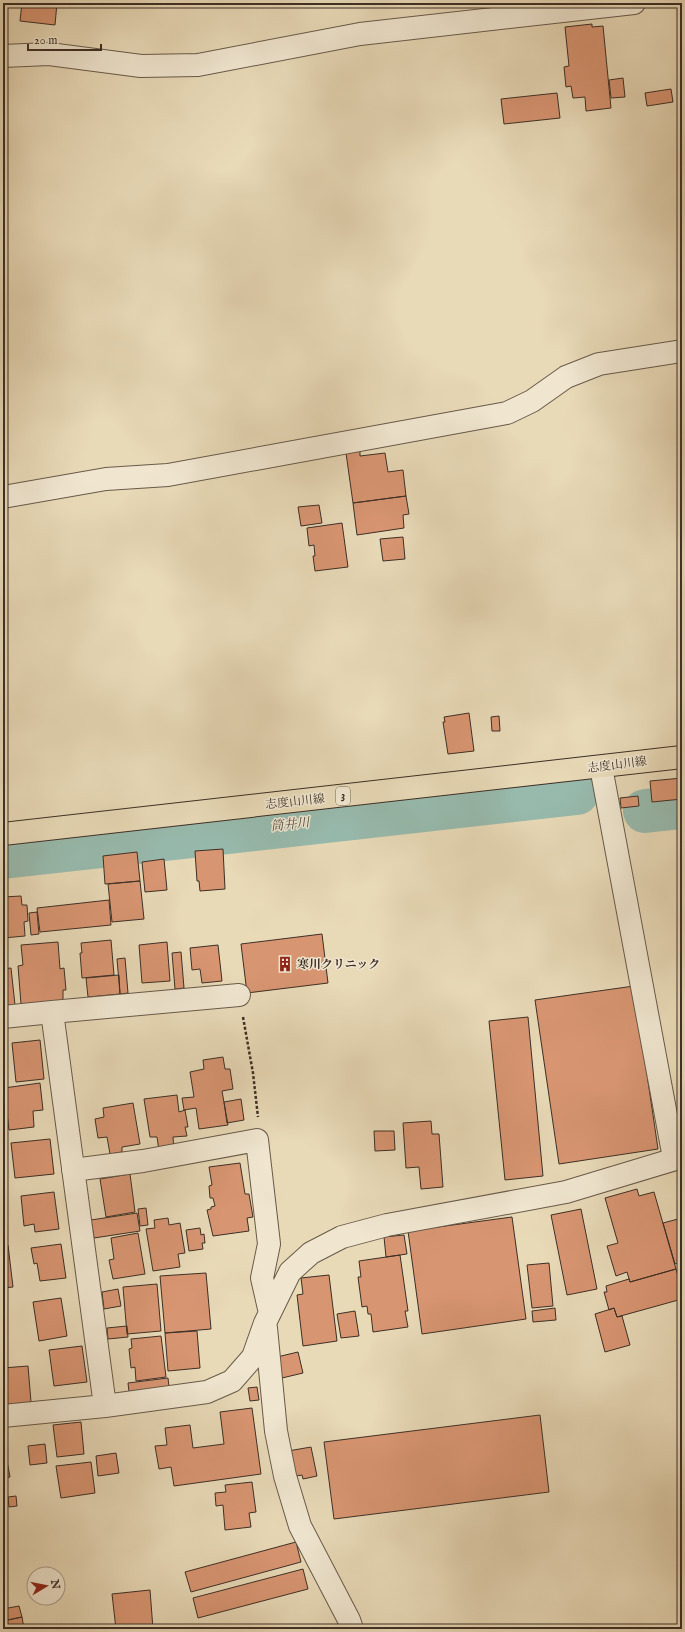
<svg xmlns="http://www.w3.org/2000/svg" width="685" height="1632" viewBox="0 0 685 1632" font-family="'IM FELL English','Noto Serif JP',serif">
<style>
.lines{fill:none;stroke-linecap:round;stroke-linejoin:round}
.river{stroke:#97baad;stroke-width:44}
.building{fill:#d89572;stroke:#3d2f25}
.minor-casing{stroke:#685a4a;stroke-width:24}
.major-casing{stroke:#3d2f25;stroke-width:24}
.path{stroke:#3d2f25;stroke-width:2.5;stroke-dasharray:3 2;stroke-linecap:butt}
.minor{stroke:#f0e6d0;stroke-width:22}
.major{stroke:#e8d9b7;stroke-width:22}
.labels{text-anchor:middle;dominant-baseline:central;stroke-width:3;stroke-linejoin:round;paint-order:stroke}
.shield{fill:#f0e6d0;stroke:#736658;stroke-width:1}
.shield-label{font-size:11px;font-weight:bold;fill:#3d2f25}
.street-label{font-size:12px;fill:#3d2f25;stroke:#f0e6d0}
.poi-label{font-size:12px;font-weight:bold;fill:#3d2f25;stroke:#f0e6d0;text-anchor:start}
.water-label{font-size:13px;font-style:italic;fill:#4f4b40;stroke:#f0e6d0}
</style>
<rect width="100%" height="100%" fill="#e8d9b7"/>
<filter id="stains"><feTurbulence type="fractalNoise" baseFrequency=".005" numOctaves="4"/><feColorMatrix values="0 0 0 0 .2 0 0 0 0 .09 0 0 0 0 .02 0 0 0 .5 -.17"/></filter>
<radialGradient id="worn" r=".72"><stop offset=".6" stop-color="#630" stop-opacity="0"/><stop offset="1" stop-color="#630" stop-opacity=".3"/></radialGradient>
<g class="lines">
<!-- river -->
<path class="river" d="M645 811 682 807
M3 857 577 793"/>
</g>
<!-- building -->
<path class="building" d="M22 3H57L55 25 20 21Z
M592 24V27L603 26 611 108 586 111 585 97 573 98 571 86 566 87 564 67 569 66 565 27Z
M623 78 625 97 611 98 609 80Z
M671 89 673 102 647 106 645 93Z
M557 93 560 118 504 124 501 99Z
M360 451V456L385 453 388 472 403 470 406 496 353 503 346 453Z
M406 496 409 514 403 515 404 528 357 535 353 503Z
M319 505 322 523 301 526 298 507Z
M342 523 348 567 315 571 313 556H315L314 545 309 546 307 528Z
M403 537 405 559 383 561 380 539Z
M469 713 474 751 448 754 443 722H445L444 717Z
M499 716 500 731H492L491 717Z
M682 778V799L652 802 650 781Z
M638 796 639 806 621 808 620 798Z
M223 849 225 889 200 891 199 881H197L195 851Z
M137 852 140 881 105 884 103 856Z
M164 859 167 890 145 892 142 862Z
M140 881 144 919 112 922 108 884Z
M21 896 22 905H27L28 921 24 922 25 936 3 938V897Z
M109 900 111 925 40 932 37 908Z
M37 912 39 934 31 935 29 913Z
M322 934 328 983 247 993 241 944Z
M111 940 114 975 82 978 80 953H82L81 943Z
M58 942 60 969 64 968 66 990H63V1001L21 1004 18 966 23 965 21 945Z
M167 942 170 981 142 983 139 945Z
M218 945 222 981 202 983 200 969 192 970 190 948Z
M181 952 184 988 175 989 172 953Z
M125 958 128 993 120 994 117 959Z
M11 968 15 1005 3 1006V969Z
M119 975 120 994 88 997 86 978Z
M634 986 658 1149 559 1164 535 1000Z
M528 1017 543 1176 505 1180 489 1021Z
M40 1040 44 1079 16 1082 12 1043Z
M223 1057 225 1069H230L233 1089 222 1091 228 1125 199 1129 196 1108 184 1110 182 1098 194 1097 190 1072 204 1069 203 1060Z
M40 1083 43 1110 33 1111 34 1127 9 1130 4 1088Z
M177 1095 179 1112 185 1110 188 1127H185L187 1136 173 1137 174 1149 159 1151 157 1137H150L144 1099Z
M241 1099 244 1120 227 1123 224 1102Z
M133 1103 140 1144 122 1147V1152L110 1154 107 1137 98 1138 95 1119 104 1117 103 1108Z
M431 1121 432 1134H439L443 1187 421 1189 419 1167 406 1168 403 1123Z
M374 1131H394L395 1150 375 1151Z
M50 1139 54 1174 15 1178 11 1143Z
M240 1163 245 1194H249L253 1217 247 1218 249 1231 213 1236 207 1210 211 1209V1207L215 1206 213 1198H210L209 1186 212 1185 209 1167Z
M130 1174 135 1212 106 1217 100 1179Z
M637 1189 639 1196 654 1192 676 1269 630 1282 627 1272 616 1276 607 1246 618 1243 605 1198Z
M54 1192 59 1229 35 1232 34 1224 24 1226 21 1196Z
M146 1208 148 1225 140 1226 138 1209Z
M581 1209 597 1289 567 1295 551 1215Z
M137 1213 140 1231 94 1238 91 1220Z
M512 1217 526 1319 422 1334 408 1231Z
M168 1218 169 1225 180 1223 185 1253 178 1254 180 1267 153 1271 146 1229 155 1228 154 1220Z
M678 1219 682 1233V1262L675 1264 663 1223Z
M200 1228 201 1235 204 1234 205 1243H202L203 1249 189 1251 186 1230Z
M138 1233 145 1274 113 1279 109 1260 114 1259 111 1238Z
M404 1235 407 1254 386 1257 384 1237Z
M61 1244 66 1278 40 1281 37 1263 34 1264 31 1248Z
M3 1245H8L13 1287 3 1288Z
M400 1255 408 1311H405L408 1327 373 1332 371 1314H368L367 1306 362 1307 358 1277H361L359 1261Z
M549 1263 553 1306 532 1308 527 1265Z
M676 1269 682 1290V1299L617 1317 614 1308 609 1310 604 1292H607L606 1286 629 1279 630 1282Z
M206 1273 211 1329 165 1333 160 1276Z
M329 1275 337 1341 303 1346 297 1295 303 1294 301 1278Z
M157 1284 161 1331 127 1334 123 1287Z
M118 1289 121 1306 104 1309 102 1292Z
M61 1298 67 1336 39 1341 33 1302Z
M555 1308 556 1320 533 1322 532 1311Z
M614 1308 617 1317 622 1316 630 1345 605 1352 595 1314Z
M355 1311 359 1336 341 1338 337 1314Z
M127 1326 128 1337 108 1339 107 1328Z
M197 1331 200 1368 168 1371 165 1333Z
M161 1336 166 1377 136 1381 135 1367 131 1368 129 1349 132 1348 131 1339Z
M82 1346 87 1382 54 1386 49 1350Z
M298 1352 303 1373 282 1378 277 1357Z
M28 1366 31 1402 3 1405V1368Z
M168 1378 169 1387 129 1392 128 1383Z
M257 1387 259 1400 250 1401 248 1388Z
M252 1408 261 1474 174 1486 171 1467 159 1469 155 1446 167 1445 165 1428 190 1425 193 1448 224 1444 220 1412Z
M540 1415 549 1492 334 1519 324 1442Z
M81 1422 84 1454 57 1457 53 1425Z
M3 1439 10 1477 6 1478 7 1482 3 1483Z
M45 1444 47 1463 30 1465 28 1446Z
M311 1447 317 1476 303 1479 302 1475 296 1476 288 1451Z
M116 1453 119 1473 98 1476 96 1456Z
M91 1462 95 1493 61 1498 56 1466Z
M252 1482 256 1512 249 1513 251 1527 225 1530 223 1505 216 1506 215 1493 226 1492 225 1485Z
M16 1496 17 1506 9 1507 8 1497Z
M296 1542 301 1562 191 1592 185 1572Z
M303 1569 308 1589 198 1618 193 1598Z
M150 1590 153 1629H116L112 1594Z
M19 1606 22 1617 3 1621V1609Z
M22 1617 24 1629H3V1621Z"/>
<g class="lines">
<defs>
<path id="minor" d="M3 56 49 54 141 66 198 65 360 34 634 3
M3 497 106 479 168 475 507 413 532 401 566 377 599 364 682 351
M601 767 674 1158
M52 1012 239 995
M3 1017 52 1012 105 1406
M73 1170 143 1161 257 1140 269 1244 262 1278 270 1313
M266 1328 276 1431 285 1476 300 1526 349 1620 352 1629
M3 1416 105 1406 207 1392 232 1381 253 1357 265 1323 290 1272 311 1253 342 1237 387 1225 566 1192 682 1157"/>
<path id="major" d="M3 834 682 757"/>
</defs>
<!-- minor casing -->
<use href="#minor" class="minor-casing"/>
<!-- major casing -->
<use href="#major" class="major-casing"/>
<!-- path -->
<path class="path" d="M243 1017 253 1073 258 1117"/>
<!-- minor -->
<use href="#minor" class="minor"/>
<!-- major -->
<use href="#major" class="major"/>
</g>
<!-- icons -->
<defs>
<symbol id="building-bare" viewBox="-9 -9 18 18"><path d="M-4-6H4V6H1V3H-1V6H-4ZM-2.5-4.3h1.7v1.8h-1.7ZM.8-4.3h1.7v1.8H.8ZM-2.5-1h1.7V.8h-1.7ZM.8-1h1.7V.8H.8Z" fill="#8f2418" stroke="#f0e6d0" stroke-width="2.5" paint-order="stroke"/></symbol>
</defs>
<g fill-rule="evenodd">
<use href="#building-bare" x="274" y="953" width="22" height="22"/>
</g>
<g class="labels">
<!-- shield labels -->
<rect class="shield" x="336" y="787" width="14" height="18" rx="3"/>
<g class="shield-label">
<text x="343" y="796">3</text>
</g>
<!-- street labels -->
<g class="street-label">
<text transform="translate(617 765) rotate(-7)">志度山川線</text>
<text transform="translate(295 802) rotate(-6)">志度山川線</text>
</g>
<!-- poi labels -->
<g class="poi-label">
<text x="297" y="964">寒川クリニック</text>
</g>
<!-- water labels -->
<g class="water-label">
<text transform="translate(290 825) rotate(-6)">筒井川</text>
</g>
</g>
<!-- margin -->
<rect width="685" height="1632" fill="none" stroke="#e8d9b7" stroke-width="16"/>
<rect x="4" y="4" width="677" height="1624" fill="none" stroke="#3d2f25" stroke-width="2"/>
<rect x="8" y="8" width="669" height="1616" fill="none" stroke="#3d2f25"/>
<!-- north arrow -->
<g transform="translate(46 1586) rotate(80)"><circle r="19" fill="#f0e6d0" stroke="#a89d8c"/>
<path d="M0-3L7 15L0 10L-7 15Z" fill="#8f2418"/>
<text y="-6" font-size="11" font-weight="bold" text-anchor="middle" fill="#3d2f25">N</text>
</g>
<!-- scale -->
<path d="M28 44v6h73v-6" fill="none" stroke="#3d2f25" stroke-width="2"/>
<text x="34" y="44" font-size="12" fill="#3d2f25" stroke="#f0e6d0" stroke-width="3" paint-order="stroke">20 m</text>
<rect width="100%" height="100%" filter="url(#stains)"/>
<rect width="100%" height="100%" fill="url(#worn)"/>
</svg>
